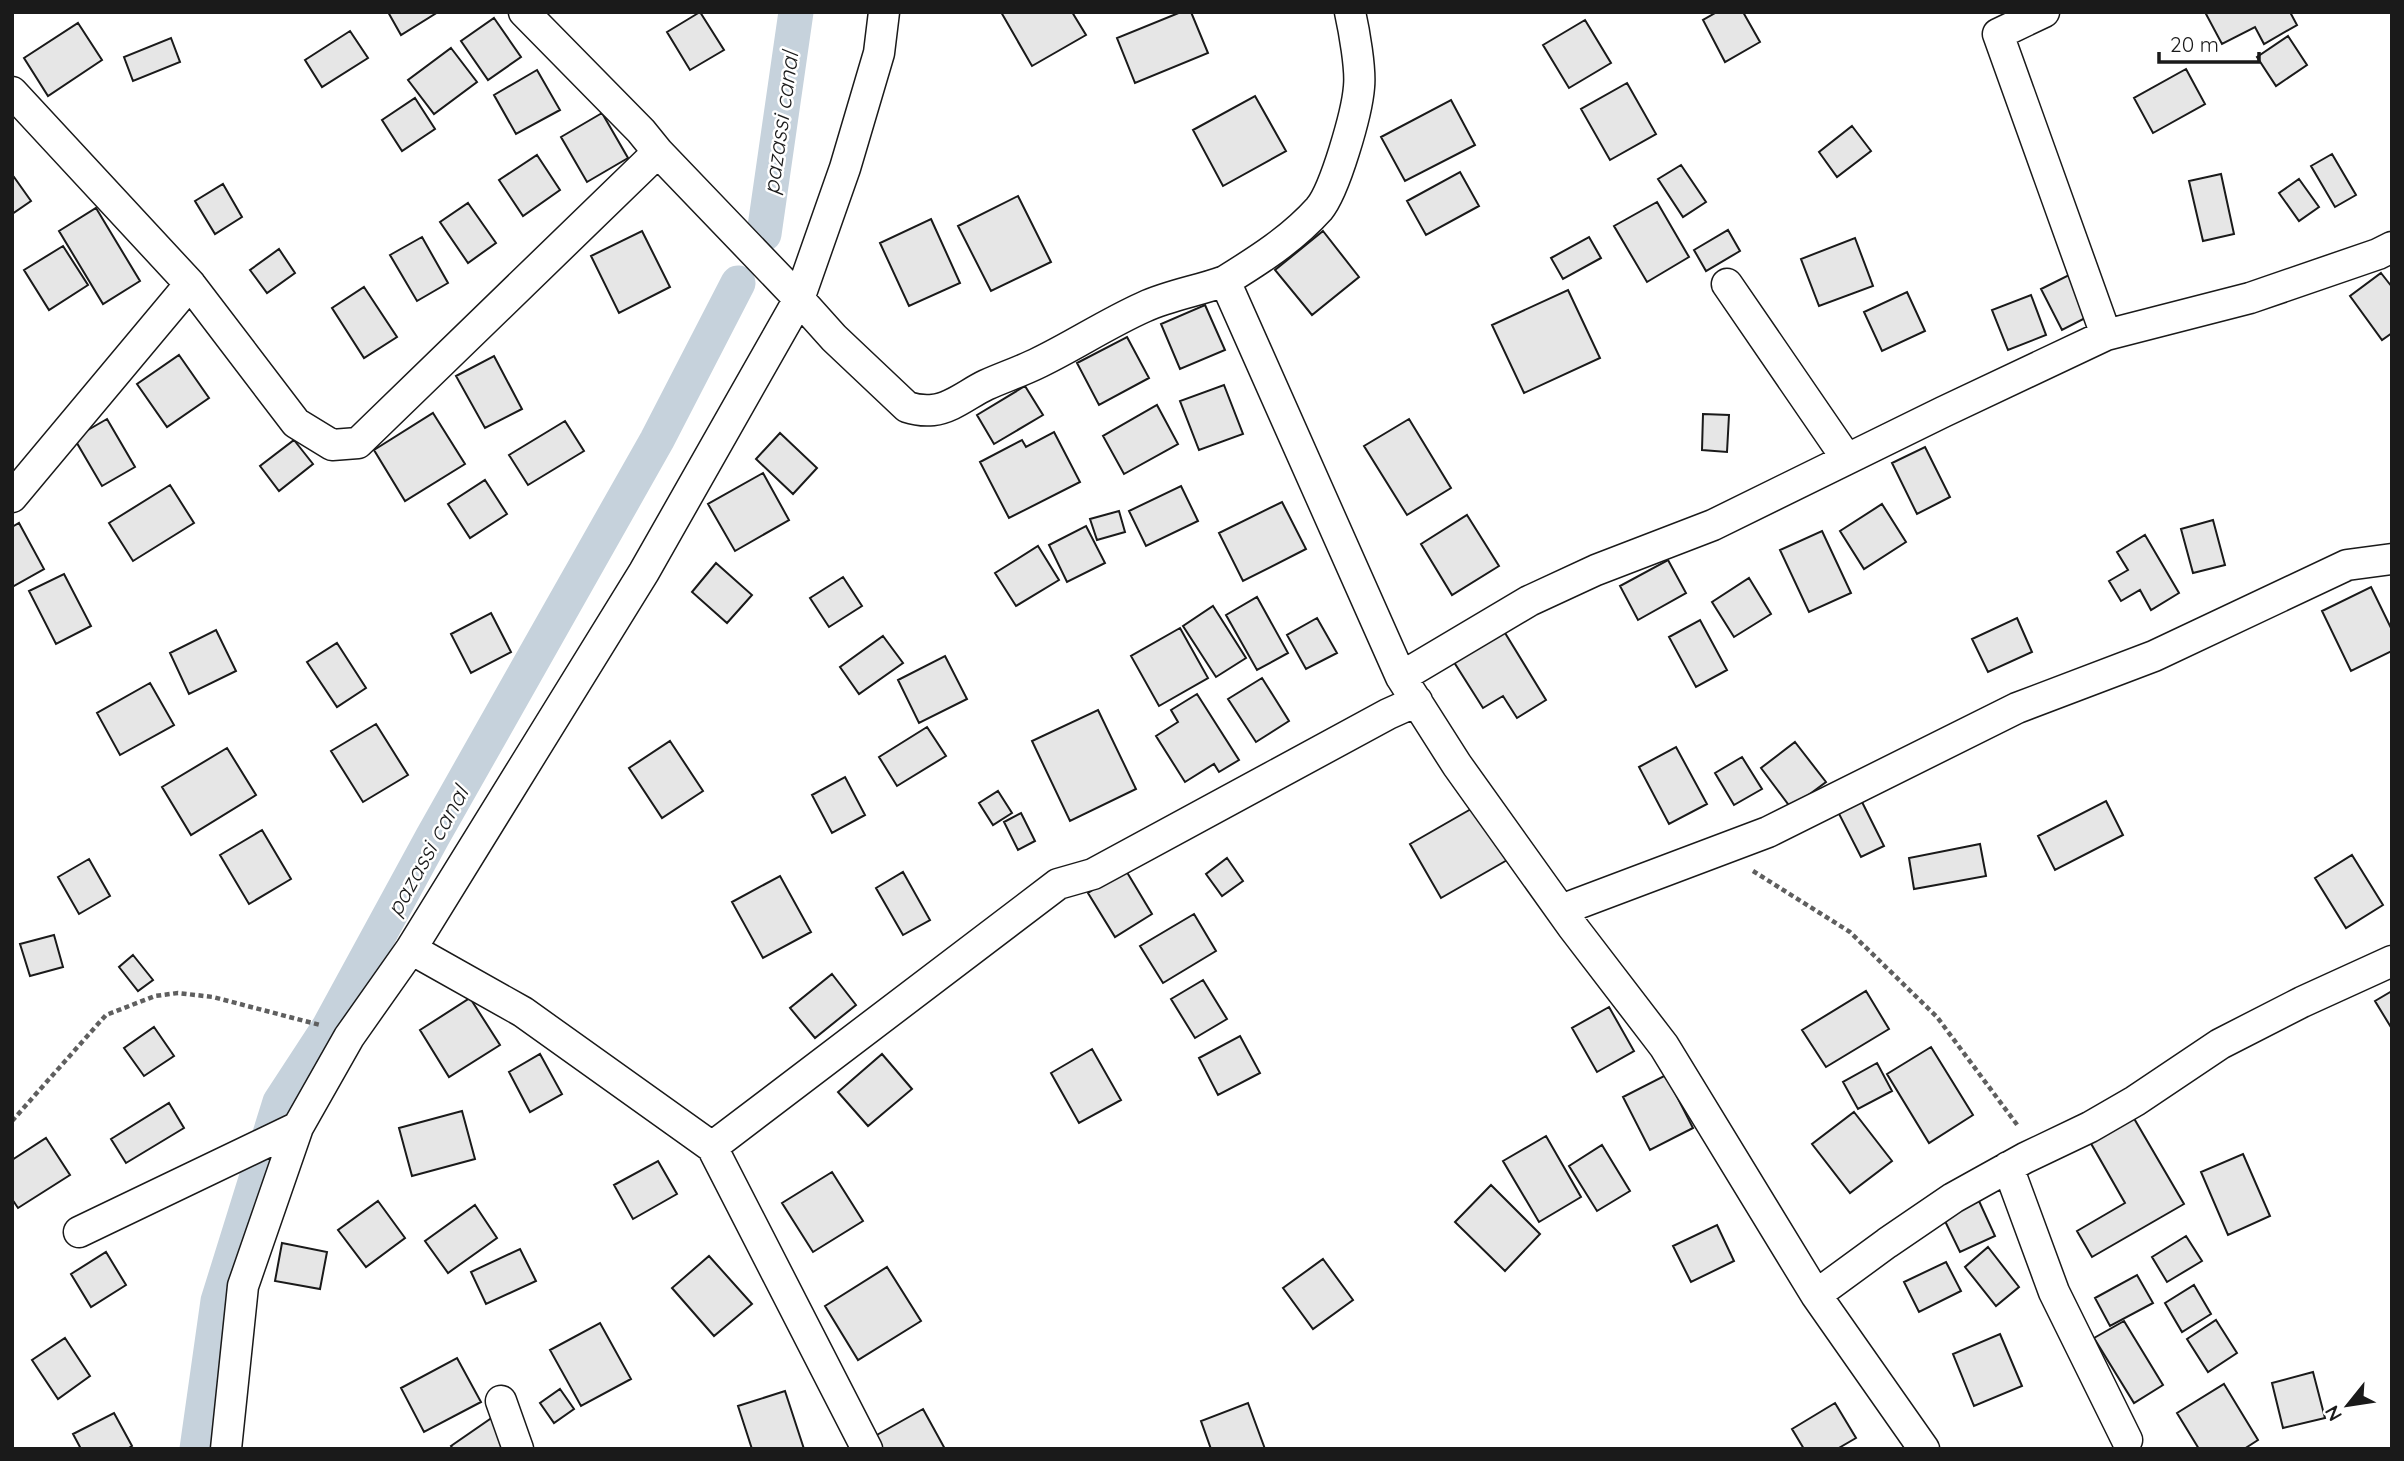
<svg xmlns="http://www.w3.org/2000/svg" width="2404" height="1461" viewBox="0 0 2404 1461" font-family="Quicksand,sans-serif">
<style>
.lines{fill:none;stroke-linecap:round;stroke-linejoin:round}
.canal{stroke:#c6d2dc;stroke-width:35}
.building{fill:#e6e6e6;stroke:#1a1a1a;stroke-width:2}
.minor-casing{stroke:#1a1a1a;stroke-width:33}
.path{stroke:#5f5f5f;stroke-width:4.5;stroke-dasharray:5 3.5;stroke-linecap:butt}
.minor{stroke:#fff;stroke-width:30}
.labels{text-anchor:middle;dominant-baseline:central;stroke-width:5;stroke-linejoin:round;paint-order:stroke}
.water-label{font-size:23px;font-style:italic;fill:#1a1a1a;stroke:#fff}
</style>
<rect width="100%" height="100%" fill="#fff"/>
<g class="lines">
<!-- canal -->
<path class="canal" d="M764 234 796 12
M197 1449 218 1301 280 1102 329 1027 433 836 657 440 738 283"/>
</g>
<!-- building -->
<path class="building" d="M388 12H438L401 35Z
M700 12 724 50 690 70 667 32Z
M1001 12H1072L1086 35 1032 66Z
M1181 12H1191L1208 53 1135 83 1117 38Z
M1717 12H1743L1760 42 1725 62 1703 20Z
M2210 12H2290L2297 25 2264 44 2255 27 2222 44 2206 14Z
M494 18 521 57 488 80 461 41Z
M1585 20 1611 63 1569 88 1543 45Z
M78 23 102 60 48 96 24 58Z
M350 31 368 58 322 87 305 60Z
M2288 36 2307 65 2276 86 2257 57Z
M171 38 180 62 133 81 124 57Z
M451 48 477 82 434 114 408 80Z
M2186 69 2205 104 2153 133 2134 98Z
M537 70 560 110 516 134 494 95Z
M1627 83 1656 134 1610 160 1581 109Z
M1255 96 1286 151 1223 186 1193 130Z
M415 98 435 129 402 151 382 120Z
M1451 100 1475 145 1405 181 1381 137Z
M602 113 628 158 587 182 561 137Z
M1852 126 1871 151 1837 177 1819 152Z
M2332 154 2356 195 2335 207 2311 166Z
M537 155 560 190 523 216 499 180Z
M1681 165 1706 202 1683 217 1658 179Z
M1460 172 1479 206 1426 235 1407 201Z
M2221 174 2234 234 2203 241 2189 181Z
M14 177 31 201 12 214V178Z
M2299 179 2319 207 2299 221 2279 193Z
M223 184 242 217 215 234 195 201Z
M1018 196 1051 262 991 291 958 226Z
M1657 202 1689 257 1647 282 1614 226Z
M468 203 496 243 468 263 440 222Z
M96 208 140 281 103 304 59 231Z
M931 219 960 283 909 306 880 243Z
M1728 230 1740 251 1706 271 1694 250Z
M642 231 670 287 619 313 591 256Z
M1323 231 1359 277 1312 315 1275 270Z
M422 237 448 283 417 301 390 255Z
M1589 237 1601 258 1563 279 1551 258Z
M1855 238 1873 286 1819 306 1801 259Z
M63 246 88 285 49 310 24 270Z
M279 249 295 273 267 293 250 270Z
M2077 271 2097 312 2062 330 2041 289Z
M2381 273 2392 287V333L2382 340 2350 296Z
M364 287 397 337 364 358 332 308Z
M1568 290 1600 358 1524 393 1492 325Z
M1907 292 1925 331 1882 351 1864 312Z
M2031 295 2046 335 2008 350 1992 310Z
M1205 305 1225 350 1180 369 1161 324Z
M1127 337 1149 378 1099 405 1077 363Z
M179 355 209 398 167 427 137 384Z
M494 356 522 409 485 428 456 376Z
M1224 385 1243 434 1199 450 1180 401Z
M1025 386 1043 415 994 444 977 415Z
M1157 405 1178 444 1124 474 1103 436Z
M433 413 465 464 405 501 374 450Z
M1703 414 1729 415 1727 452 1702 450Z
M107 419 135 467 102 486 74 438Z
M1409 419 1451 488 1407 515 1364 446Z
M565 421 584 451 528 485 509 455Z
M1054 432 1080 482 1009 518 980 462 1022 440 1026 447Z
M780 433 817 468 793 494 756 459Z
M294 440 313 464 279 491 260 466Z
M1925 447 1950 497 1917 514 1892 463Z
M763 473 789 520 735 551 708 504Z
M485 480 507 514 470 538 448 504Z
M170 485 194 523 133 561 109 523Z
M1181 486 1198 521 1146 546 1129 511Z
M1282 502 1306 549 1243 581 1219 533Z
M1882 504 1906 542 1864 569 1840 531Z
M1119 511 1125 532 1097 540 1090 519Z
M1467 515 1499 566 1452 595 1421 544Z
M2213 520 2225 565 2193 573 2181 529Z
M19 523 44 569 12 587V527Z
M1086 526 1105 563 1067 582 1049 545Z
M1822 531 1851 593 1809 612 1780 550Z
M2145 535 2179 593 2151 610 2140 590 2121 601 2109 581 2128 570 2117 552Z
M1038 546 1059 580 1016 606 995 573Z
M1668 560 1686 593 1638 620 1620 586Z
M716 563 752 595 727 623 692 592Z
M64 574 91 626 56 644 29 591Z
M843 577 862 606 829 627 810 598Z
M1749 578 1771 614 1734 637 1712 602Z
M2371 587 2392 630V651L2351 671 2322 611Z
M1257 597 1288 653 1257 670 1226 615Z
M1213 606 1246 658 1216 677 1183 626Z
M491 613 511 652 471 673 451 634Z
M1317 618 1337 653 1306 669 1287 635Z
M2017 618 2032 652 1988 672 1972 639Z
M1700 620 1727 670 1696 687 1669 637Z
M1180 628 1208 678 1159 706 1131 656Z
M1502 628 1546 700 1517 718 1503 696 1483 708 1452 659Z
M216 630 236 671 189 694 170 653Z
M883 636 903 663 859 694 840 667Z
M337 643 366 688 337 707 307 662Z
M945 656 967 699 919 723 898 680Z
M1262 678 1289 721 1256 742 1228 699Z
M150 683 174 725 120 755 97 713Z
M1197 694 1239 760 1219 772 1214 764 1185 782 1156 736 1178 722 1171 710Z
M1098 710 1136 789 1070 821 1032 741Z
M376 724 408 775 363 802 331 751Z
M927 727 946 756 897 786 879 757Z
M670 741 703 791 662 818 629 768Z
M1795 742 1826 782 1791 808 1761 768Z
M1676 747 1707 804 1669 824 1639 767Z
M227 748 256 795 191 835 162 787Z
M1742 757 1762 789 1734 805 1715 773Z
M845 777 865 815 832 833 812 795Z
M998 791 1012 813 993 825 979 803Z
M1858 794 1884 846 1861 857 1835 806Z
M2106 801 2123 835 2055 870 2038 836Z
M1478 805 1509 859 1441 898 1410 844Z
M1021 813 1035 841 1018 850 1004 822Z
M262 830 291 879 249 904 220 855Z
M1980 844 1986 876 1914 889 1909 858Z
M2352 855 2383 905 2346 928 2315 878Z
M1227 858 1243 881 1222 896 1206 874Z
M89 859 110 896 79 914 58 877Z
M1125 869 1152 914 1115 937 1088 893Z
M903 872 930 920 903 935 876 888Z
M780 876 811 932 763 958 732 902Z
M1194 914 1216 951 1163 983 1140 946Z
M54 935 63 967 30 976 20 944Z
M133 955 153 980 138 991 119 967Z
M832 974 856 1005 815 1038 790 1008Z
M1203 980 1227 1019 1195 1038 1171 999Z
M1866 991 1889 1029 1826 1067 1802 1030Z
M2392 991V1029L2375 1001Z
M470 998 500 1045 449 1077 420 1030Z
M1609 1007 1634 1051 1597 1072 1572 1028Z
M154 1027 174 1056 144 1076 124 1048Z
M1240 1036 1260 1073 1218 1095 1199 1058Z
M1931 1047 1973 1115 1929 1143 1887 1074Z
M1092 1049 1121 1100 1079 1123 1051 1073Z
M540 1054 562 1094 530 1112 509 1072Z
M882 1054 912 1089 868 1126 838 1092Z
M1877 1063 1892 1091 1858 1109 1843 1082Z
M1666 1075 1693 1128 1650 1150 1623 1097Z
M169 1103 184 1128 126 1163 111 1139Z
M462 1111 475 1159 412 1176 399 1128Z
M1854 1112 1892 1161 1850 1193 1812 1144Z
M2132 1115 2184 1204 2092 1257 2077 1231 2125 1203 2089 1140Z
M1546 1136 1581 1197 1539 1222 1503 1161Z
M46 1138 70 1175 18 1208 12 1199V1160Z
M1602 1145 1630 1191 1597 1211 1569 1166Z
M2243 1154 2270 1216 2228 1235 2201 1172Z
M658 1161 677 1194 633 1219 614 1185Z
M832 1172 863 1221 813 1252 782 1203Z
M1491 1185 1540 1234 1505 1271 1455 1222Z
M378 1201 405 1238 366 1267 338 1230Z
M1979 1201 1995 1236 1960 1252 1943 1217Z
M475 1205 497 1238 448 1273 425 1241Z
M1717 1225 1734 1261 1691 1282 1673 1246Z
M2186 1236 2202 1261 2167 1282 2152 1257Z
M282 1243 327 1252 320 1289 275 1281Z
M1988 1247 2019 1287 1996 1306 1965 1267Z
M520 1249 536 1281 486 1304 471 1272Z
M106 1252 126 1285 91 1307 71 1274Z
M709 1256 752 1304 714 1336 672 1288Z
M1323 1259 1353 1300 1313 1329 1283 1288Z
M1946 1262 1961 1291 1919 1312 1904 1282Z
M887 1267 921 1321 858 1360 825 1306Z
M2137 1275 2153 1303 2110 1326 2095 1298Z
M2194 1285 2211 1314 2182 1332 2165 1303Z
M2216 1320 2237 1353 2208 1372 2187 1339Z
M2124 1321 2163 1385 2134 1403 2094 1338Z
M600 1323 631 1379 581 1406 550 1350Z
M2000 1334 2022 1386 1974 1406 1953 1354Z
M65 1338 90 1376 58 1399 32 1360Z
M457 1358 481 1402 424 1432 401 1388Z
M2313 1372 2325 1418 2283 1428 2272 1383Z
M2224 1384 2258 1440 2244 1449H2199L2177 1413Z
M560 1389 574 1409 554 1423 540 1403Z
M785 1391 804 1449H752L738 1406Z
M1248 1403 1265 1449H1211L1201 1421Z
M1835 1403 1856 1438 1837 1449H1804L1792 1429Z
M923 1409 945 1449H883L875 1436Z
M114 1413 132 1446 127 1449H81L73 1434Z
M493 1417 509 1449H453L451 1446Z"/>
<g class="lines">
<defs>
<path id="minor" d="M524 12 641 131 658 152 799 299 834 338 907 407C916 410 923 411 933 410 952 408 969 393 986 385 1004 377 1022 371 1040 362 1075 345 1108 323 1144 307 1170 295 1198 291 1225 281
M1350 12C1354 30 1361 69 1359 87 1357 113 1335 190 1319 209 1292 239 1259 260 1225 281L1401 677 1457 765 1572 926 1664 1046 1816 1295 1924 1449
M2044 12 1998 34 2106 335
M12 92 190 284 296 423 332 445 358 443 658 152
M1727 284 1847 459
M12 497 190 284
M1401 677 1529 601 1596 570 1713 525 1943 412 2106 335 2250 298 2378 254 2392 247
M1561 910 1768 832 2017 708 2154 656 2347 565 2392 559
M411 949 523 1012 712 1147
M2008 1167 2054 1292 2127 1440
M79 1232 298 1127
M1816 1295 1887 1243 1953 1198 2025 1158 2090 1127 2135 1101 2220 1044 2302 1002 2392 961
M501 1401 518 1449
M226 1449 243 1286 298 1127 349 1037 411 949 644 572 799 299 845 168 879 53 884 12
M867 1449 712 1147 1058 884 1093 874 1388 714 1417 701"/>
</defs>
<!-- minor casing -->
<use href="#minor" class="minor-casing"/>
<!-- path -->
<path class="path" d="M1753 871 1850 932 1937 1017 2018 1126
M12 1121 106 1015 155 996 178 993 213 997 320 1025"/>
<!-- minor -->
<use href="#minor" class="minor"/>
</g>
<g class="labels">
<!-- water labels -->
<g class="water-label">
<text transform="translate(780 123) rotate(-82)">pazassi canal</text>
<text transform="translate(427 851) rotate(-61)">pazassi canal</text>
</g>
</g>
<!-- border -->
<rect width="2404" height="1461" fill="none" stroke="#1a1a1a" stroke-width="28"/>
<!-- north arrow -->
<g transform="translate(2348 1405) rotate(240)" stroke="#ffffff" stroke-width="5" paint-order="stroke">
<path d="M0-5L12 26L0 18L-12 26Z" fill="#1a1a1a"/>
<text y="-10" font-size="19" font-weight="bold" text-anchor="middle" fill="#1a1a1a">N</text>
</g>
<!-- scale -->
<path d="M2159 52v10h100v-10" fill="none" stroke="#1a1a1a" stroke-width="3.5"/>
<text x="2170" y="52" font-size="21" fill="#1a1a1a" stroke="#ffffff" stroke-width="5" paint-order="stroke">20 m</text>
</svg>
